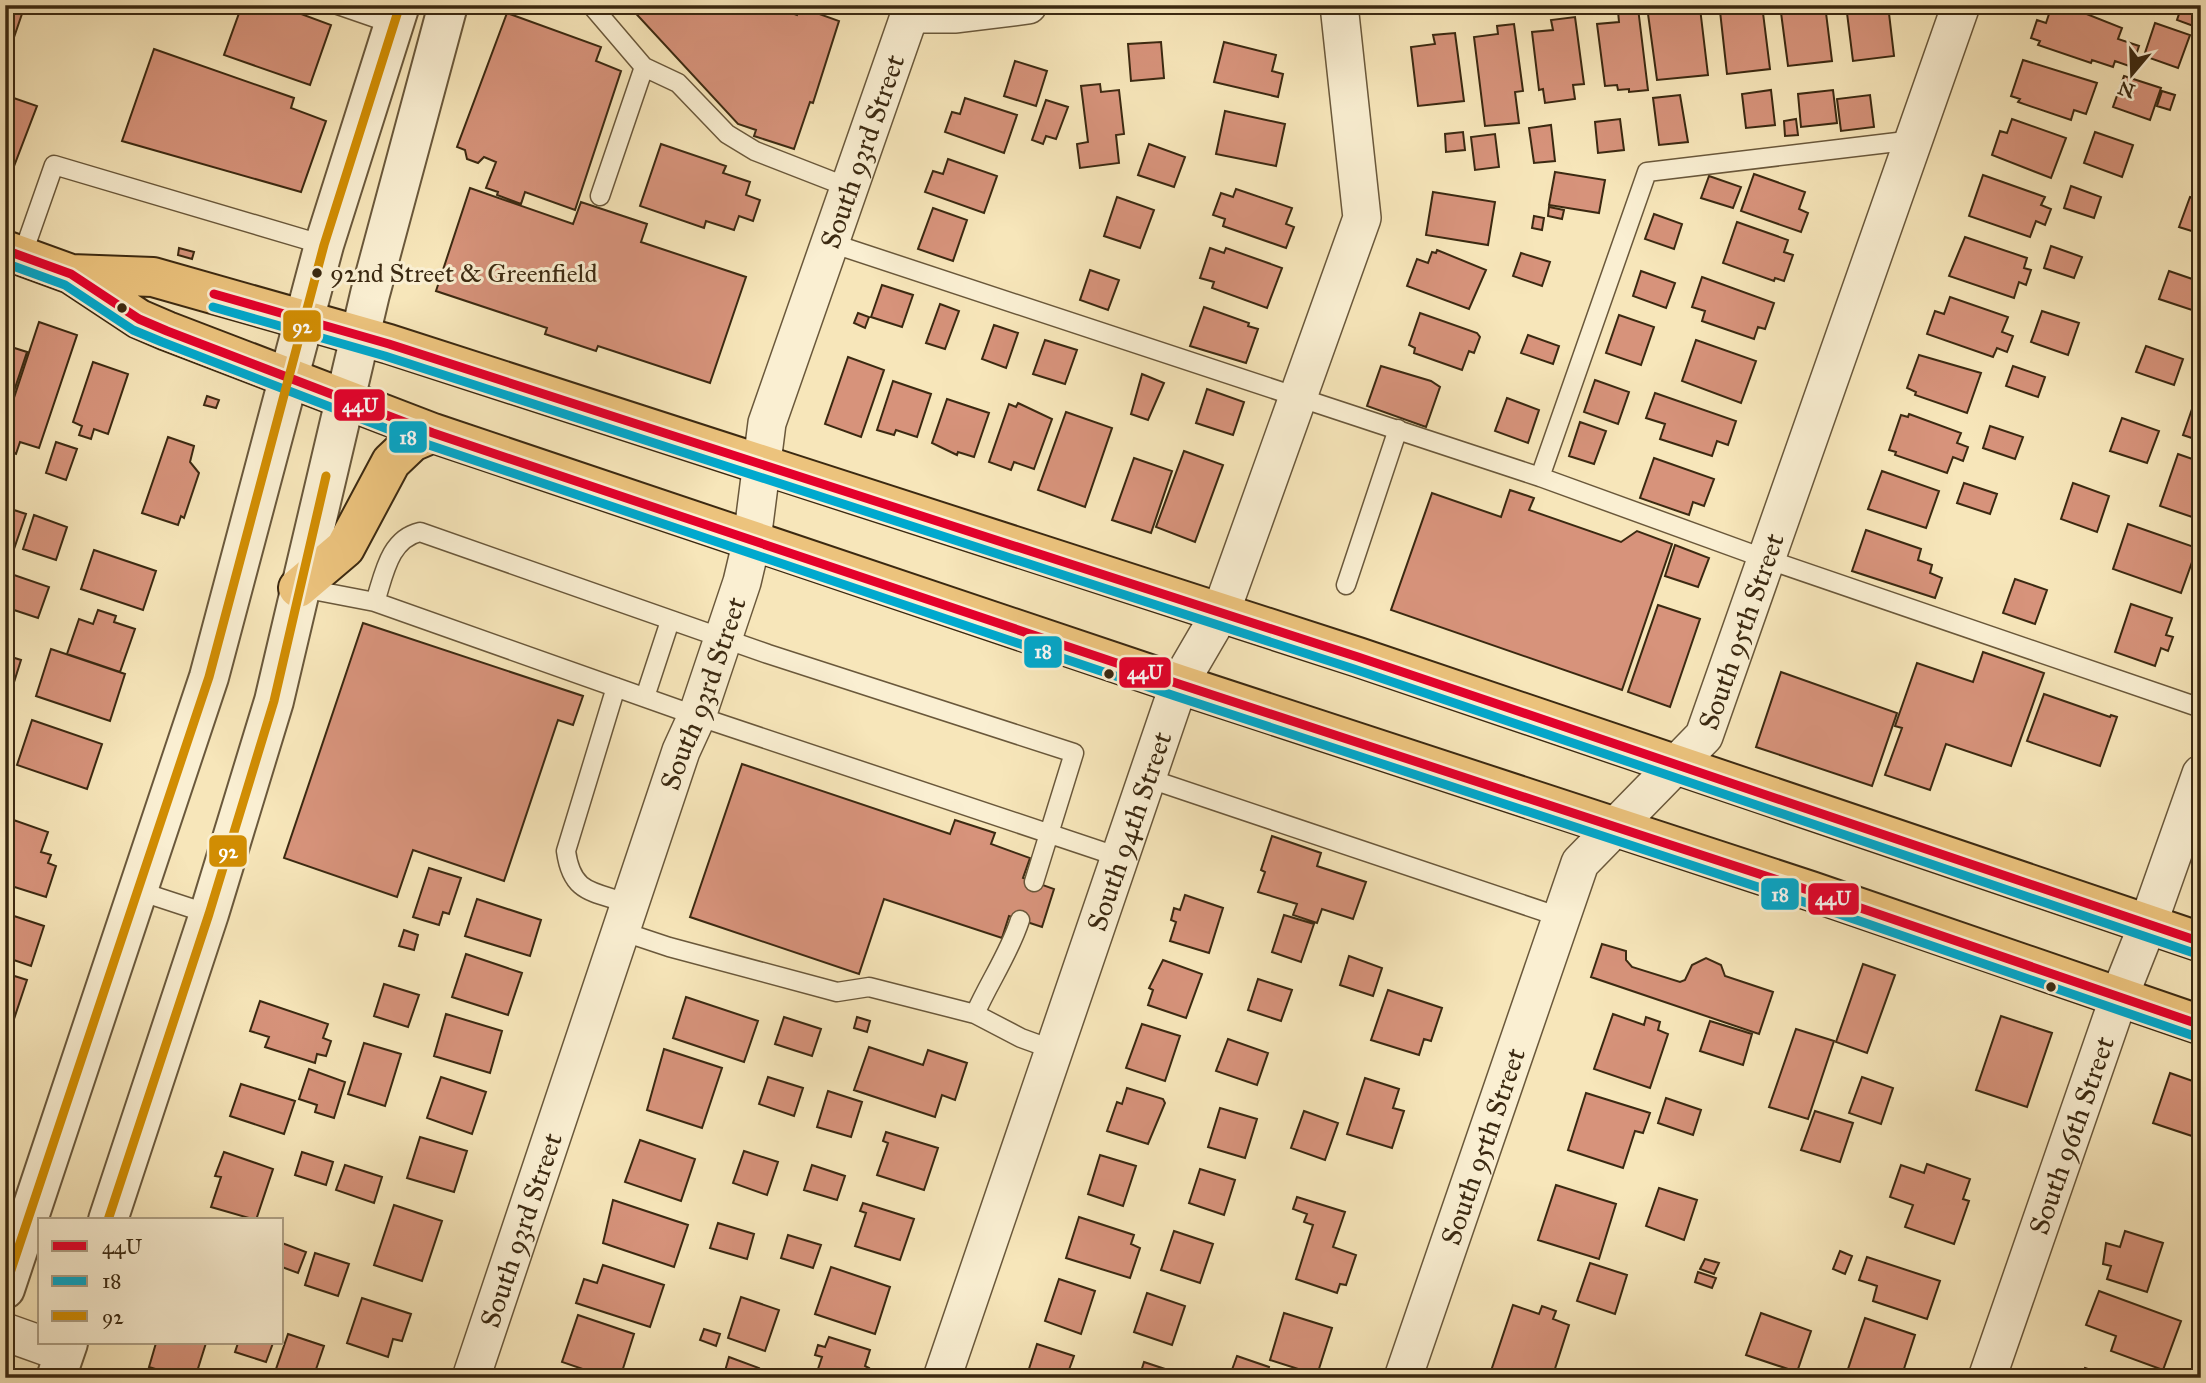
<svg xmlns="http://www.w3.org/2000/svg" width="2206" height="1383" viewBox="0 0 2206 1383" font-family="'IM FELL Great Primer',serif">
<style>
.building{fill:#d7937b;stroke:#3b2911;stroke-width:2}
.lines{fill:none;stroke-linecap:round;stroke-linejoin:round}
.service-casing{stroke:#6a583b;stroke-width:21}
.minor-casing{stroke:#6a583b;stroke-width:40}
.tertiary-casing{stroke:#6a583b;stroke-width:42}
.primary-casing{stroke:#3b2911;stroke-width:42}
.service{stroke:#faefd2;stroke-width:18}
.minor{stroke:#faefd2;stroke-width:37}
.tertiary{stroke:#faefd2;stroke-width:38}
.primary{stroke:#ecc37d;stroke-width:38}
.bus-1-casing{stroke:#faefd2;stroke-width:14}
.bus-2-casing{stroke:#faefd2;stroke-width:14}
.bus-3-casing{stroke:#faefd2;stroke-width:14}
.bus-1{stroke:#e4002b;stroke-width:9}
.bus-2{stroke:#00a9ce;stroke-width:9}
.bus-3{stroke:#d18d03;stroke-width:9}
.bus-dot{fill:#3b2911;stroke:#faefd2;stroke-width:2.5}
.labels{text-anchor:middle;dominant-baseline:central;stroke-width:6;stroke-linejoin:round;paint-order:stroke}
.bus-label{font-size:26px;fill:#3b2911;stroke:#faefd2;text-anchor:start}
.street-label{font-size:28px;fill:#3b2911;stroke:#faefd2}
.line-badge{stroke:#faefd2;stroke-width:2.5}
.badge-label{font-size:19px;text-anchor:middle;font-weight:bold;fill:#fff}
</style>
<rect width="100%" height="100%" fill="#f7e6ba"/>
<filter id="stains"><feTurbulence type="fractalNoise" baseFrequency=".00286" numOctaves="4"/><feColorMatrix values="0 0 0 0 .2 0 0 0 0 .09 0 0 0 0 .02 0 0 0 .5 -.17"/></filter>
<radialGradient id="worn" r=".72"><stop offset=".6" stop-color="#630" stop-opacity="0"/><stop offset="1" stop-color="#630" stop-opacity=".3"/></radialGradient>
<!-- building -->
<path class="building" d="M5 5H25L10 49 5 47Z
M242 5H277L331 25 310 85 224 55Z
M628 5H769L797 15 800 7 839 21 813 103 810 102 794 149 754 136 756 130 738 124Z
M1742 5H1762L1770 69 1727 74 1720 11 1742 8Z
M1780 5H1825L1832 61 1788 66Z
M1846 5H1888L1894 56 1853 61Z
M2052 5H2064L2122 28 2118 39 2139 46 2132 67 2115 61 2113 67 2092 60 2091 63 2038 45 2040 41 2031 38 2037 20 2046 23Z
M2182 5H2201L2199 28 2177 20Z
M1638 8 1648 90 1629 92V89L1618 90 1617 85 1605 86 1597 24 1619 22 1618 11Z
M1700 8 1708 75 1657 80 1648 14Z
M507 13 601 47 596 61 621 71 575 210 525 192 521 204 497 195 498 192 486 188 496 162 484 157 478 163 467 159 465 150 457 147Z
M1575 17 1584 84 1573 85 1575 99 1545 103 1543 89 1539 90 1532 32 1553 30 1551 20Z
M2155 23 2190 35 2178 68 2144 56Z
M1514 24 1523 91 1515 92 1519 123 1485 126 1474 37 1498 34 1497 26Z
M1455 33 1464 101 1418 106 1411 47 1435 44 1433 35Z
M1161 42 1164 78 1131 81 1128 44Z
M1224 42 1276 55 1272 71 1283 74 1278 97 1214 82Z
M154 49 294 98 291 108 326 121 301 192 122 141Z
M2023 60 2097 83 2086 114 2074 110 2071 120 2018 102 2020 99 2011 96Z
M1015 61 1047 71 1036 106 1004 96Z
M2124 76 2161 88 2150 120 2113 107Z
M1100 84 1101 92 1119 90 1124 134 1116 135 1119 163 1080 168 1077 144 1088 142 1081 86Z
M1771 90 1775 125 1746 128 1742 94Z
M1833 90 1837 123 1801 127 1798 94Z
M2162 91 2175 95 2170 110 2157 106Z
M5 95 37 106 11 174 5 172Z
M1680 95 1688 142 1659 145 1653 98Z
M1870 95 1874 127 1841 131 1837 99Z
M965 98 1017 115 1004 153 945 132 952 112 960 114Z
M1046 100 1068 107 1056 139 1046 136 1043 144 1032 140Z
M1225 111 1285 124 1276 166 1216 154Z
M1620 119 1624 150 1598 153 1595 122Z
M1796 119 1798 135 1785 136 1784 121Z
M2012 119 2066 138 2051 178 1992 155 2000 131 2007 133Z
M1551 125 1555 161 1534 163 1529 128Z
M1463 132 1465 150 1446 152 1445 134Z
M2095 132 2133 145 2122 177 2084 163Z
M1495 134 1499 167 1475 170 1471 137Z
M661 144 726 166 723 173 750 182 746 195 760 200 753 221 739 216 734 230 706 221 704 228 640 206Z
M1149 144 1185 157 1174 187 1138 175Z
M948 159 997 176 984 213 925 192 933 171 943 174Z
M1555 172 1605 180 1599 213 1549 205Z
M1754 174 1805 192 1799 209 1808 213 1801 232 1741 211Z
M1983 175 2045 197 2041 205 2051 209 2045 225 2036 221 2030 237 1969 216Z
M1709 176 1741 187 1733 208 1701 198Z
M2071 186 2101 197 2094 218 2064 208Z
M470 188 573 224 581 202 647 224 641 242 746 277 710 383 598 346 596 351 545 334 547 328 436 291Z
M1236 189 1292 208 1286 224 1294 227 1286 248 1223 226 1225 219 1213 215 1221 193 1233 197Z
M1433 192 1495 202 1488 245 1426 235Z
M1117 197 1154 210 1140 248 1104 236Z
M2190 197 2201 201V234L2179 227Z
M1549 207 1564 210 1562 219 1548 216Z
M933 208 967 220 953 261 918 249Z
M1654 214 1682 224 1674 249 1645 239Z
M1534 216 1544 218 1542 230 1532 228Z
M1737 222 1788 240 1784 252 1793 255 1784 281 1775 278 1774 281 1723 263Z
M1965 237 2027 258 2024 268 2031 270 2026 285 2019 282 2014 298 1949 276Z
M2051 246 2082 257 2074 278 2044 268Z
M179 248 194 252 192 259 178 255Z
M1210 248 1224 253 1226 248 1282 268 1267 308 1212 288 1214 282 1200 278Z
M1437 250 1486 270 1469 309 1407 286 1417 259 1428 263 1432 252 1436 253Z
M1521 253 1550 262 1542 286 1513 276Z
M1090 270 1119 280 1108 310 1080 300Z
M1641 271 1675 283 1666 308 1633 296Z
M2169 271 2201 282 2192 310 2159 299Z
M1702 277 1774 303 1765 329 1758 327 1754 339 1702 321 1705 311 1692 307Z
M882 285 913 295 902 327 871 317Z
M1950 297 2008 317 2002 332 2013 336 2007 352 1997 348 1993 357 1927 334 1935 311 1944 314Z
M940 304 959 311 945 349 926 343Z
M1204 307 1249 323 1248 326 1258 329 1246 363 1190 346Z
M2042 311 2079 323 2068 355 2031 342Z
M858 313 869 317 865 328 854 323Z
M1420 313 1477 333 1480 337 1474 353 1469 351 1462 370 1414 353 1415 348 1409 345Z
M1619 315 1654 327 1641 365 1606 353Z
M39 322 77 335 39 448 20 442 16 454 7 450 9 443 5 442V425Z
M994 325 1018 333 1006 368 982 359Z
M1528 335 1559 346 1553 364 1521 353Z
M1045 340 1077 350 1065 384 1033 374Z
M1696 340 1756 361 1741 403 1682 381Z
M5 345 27 352 8 409 5 408Z
M2146 346 2183 359 2174 385 2136 372Z
M1919 355 1981 373 1967 413 1915 395 1916 392 1907 388Z
M848 357 884 370 861 437 825 424Z
M93 362 128 374 108 434 94 429 91 439 79 435 82 426 73 422Z
M1381 366 1431 381 1440 387 1426 427 1367 406Z
M2013 366 2045 377 2038 397 2006 386Z
M1142 374 1164 383 1148 420 1131 414Z
M1595 380 1629 392 1618 424 1584 412Z
M893 381 931 394 917 437 896 430 894 435 877 430Z
M2201 383V441L2183 435Z
M1207 389 1244 402 1233 435 1196 423Z
M1655 393 1736 421 1728 445 1717 441 1712 456 1660 439 1665 424 1646 418Z
M207 396 219 400 216 408 204 405Z
M1507 398 1539 410 1528 443 1495 431Z
M947 399 989 413 974 457 958 452 957 455 932 443Z
M1018 403 1052 419 1034 469 1014 462 1011 470 989 462 1009 404 1016 407Z
M1066 412 1112 428 1085 507 1038 490Z
M1909 414 1961 433 1957 443 1968 447 1963 461 1953 457 1947 473 1895 455 1896 452 1889 450 1901 415 1908 417Z
M2122 418 2159 431 2147 463 2110 451Z
M1580 422 1606 431 1594 464 1569 456Z
M1990 426 2023 437 2015 459 1983 448Z
M168 437 194 446 190 462 199 473 184 518 181 516 178 525 142 513Z
M56 442 77 449 66 480 46 473Z
M1184 451 1223 465 1195 542 1156 527Z
M2178 454 2201 462V520L2160 506Z
M1134 458 1172 471 1151 533 1112 520Z
M1654 458 1714 479 1704 506 1693 502 1689 515 1640 498Z
M1882 471 1939 491 1926 528 1868 509Z
M1964 483 1997 494 1990 514 1957 503Z
M2073 483 2109 496 2097 532 2061 519Z
M1510 490 1534 498 1529 510 1621 542 1637 531 1672 544 1622 690 1391 610 1432 493 1501 517Z
M5 507 26 514 14 549 5 546Z
M34 515 67 527 56 560 23 549Z
M2128 524 2197 548 2181 593 2113 569Z
M1866 530 1921 549 1918 560 1932 565 1930 573 1942 578 1935 598 1852 571Z
M1675 545 1709 558 1698 587 1665 576Z
M94 550 156 571 143 610 81 589Z
M14 575 49 587 38 618 5 607Z
M2015 579 2047 590 2035 624 2003 613Z
M2131 604 2172 618 2166 635 2173 637 2168 651 2161 648 2155 666 2115 652Z
M1658 605 1700 619 1670 707 1628 692Z
M98 610 116 616 114 622 135 629 120 672 67 654 79 619 93 624Z
M363 623 583 696 573 725 558 720 504 881 413 850 397 897 284 858Z
M51 649 125 674 110 721 36 696Z
M1983 652 2044 673 2011 766 1946 744 1930 790 1885 775 1902 728 1895 726 1917 663 1973 682Z
M5 655 21 660 10 695 5 693Z
M1781 672 1897 713 1872 786 1756 747Z
M2044 694 2110 717 2111 715 2117 717 2100 766 2027 741Z
M32 720 102 744 87 789 17 765Z
M742 764 950 834 955 820 995 833 991 844 1030 858 1023 878 1054 889 1042 927 1009 916 1002 938 884 899 859 974 690 917Z
M5 817 48 832 41 852 51 855 48 863 56 866 46 897 5 884Z
M1272 836 1321 853 1317 866 1366 882 1353 919 1322 909 1317 923 1293 915 1297 904 1258 892 1265 872 1261 870Z
M429 868 461 878 449 914 443 912 439 925 413 917Z
M1185 895 1223 908 1209 953 1170 941 1176 922 1171 920 1174 908 1180 910Z
M477 899 541 920 530 956 465 936Z
M5 913 44 926 31 966 5 957Z
M1284 915 1314 924 1301 962 1272 952Z
M404 930 418 935 414 950 399 946Z
M1602 944 1626 951V960L1632 967 1680 982 1685 980 1692 965 1706 958 1721 965 1725 976 1773 992 1759 1034 1591 977Z
M466 954 522 973 508 1015 452 997Z
M1349 956 1382 968 1373 996 1340 985Z
M1163 960 1202 974 1186 1018 1148 1005 1153 990 1149 988Z
M1863 964 1895 975 1867 1053 1836 1042Z
M5 973 27 980 13 1022 5 1020Z
M1258 979 1292 990 1281 1021 1248 1010Z
M384 984 419 995 408 1027 374 1016Z
M1388 990 1442 1008 1431 1041 1424 1039 1419 1055 1371 1040Z
M686 997 758 1021 744 1062 673 1038Z
M260 1001 328 1024 323 1038 331 1041 326 1056 317 1054 315 1063 265 1047 269 1037 250 1031Z
M446 1014 502 1031 490 1073 434 1056Z
M1613 1014 1644 1025 1646 1017 1660 1022 1658 1030 1668 1034 1650 1088 1594 1069Z
M2001 1016 2052 1033 2027 1107 1976 1090Z
M784 1017 821 1029 812 1056 775 1044Z
M857 1017 870 1021 867 1032 854 1028Z
M1710 1021 1752 1034 1743 1065 1700 1051Z
M1142 1024 1180 1036 1165 1081 1126 1068Z
M1796 1029 1834 1041 1808 1119 1769 1107Z
M1228 1039 1268 1053 1257 1085 1216 1071Z
M364 1043 401 1054 385 1106 348 1094Z
M869 1047 923 1065 928 1050 967 1063 955 1100 942 1095 935 1117 854 1090Z
M664 1049 722 1068 702 1128 647 1110Z
M309 1069 345 1082 334 1118 315 1112 317 1105 299 1099Z
M2170 1073 2201 1084V1139L2153 1123Z
M441 1077 486 1092 472 1134 427 1118Z
M768 1077 803 1088 794 1116 759 1104Z
M1862 1077 1893 1088 1881 1124 1849 1113Z
M1365 1078 1399 1089 1393 1108 1404 1111 1392 1148 1347 1134Z
M241 1084 295 1101 284 1134 230 1116Z
M1127 1088 1163 1099 1165 1103 1148 1144 1107 1131 1117 1102 1122 1104Z
M828 1091 862 1102 851 1137 817 1127Z
M1586 1093 1650 1113 1643 1133 1635 1131 1623 1168 1568 1150Z
M1666 1098 1701 1110 1693 1135 1658 1123Z
M1220 1108 1257 1119 1245 1158 1208 1147Z
M1304 1111 1338 1123 1325 1160 1291 1148Z
M1815 1111 1853 1123 1840 1162 1801 1150Z
M886 1132 938 1148 924 1190 877 1175 888 1143 883 1141Z
M420 1137 467 1151 454 1192 407 1178Z
M640 1140 695 1159 681 1201 625 1182Z
M744 1151 778 1162 767 1195 733 1183Z
M224 1152 273 1169 256 1220 211 1207 221 1177 215 1176Z
M302 1152 333 1162 326 1185 295 1175Z
M1100 1155 1136 1166 1123 1206 1088 1194Z
M1927 1164 1970 1179 1963 1199 1969 1201 1954 1244 1905 1227 1913 1205 1890 1197 1901 1165 1924 1173Z
M345 1165 382 1177 374 1203 336 1190Z
M812 1165 845 1176 837 1200 804 1190Z
M1200 1169 1235 1180 1224 1215 1189 1203Z
M1556 1185 1616 1204 1599 1259 1538 1240Z
M1659 1188 1697 1200 1684 1240 1646 1226Z
M1297 1197 1345 1212 1333 1247 1356 1255 1346 1285 1340 1284 1337 1293 1296 1279 1313 1225 1304 1222 1307 1214 1293 1209Z
M613 1200 688 1225 674 1267 603 1243Z
M863 1203 914 1219 900 1260 855 1246 866 1213 860 1211Z
M394 1205 442 1221 422 1281 374 1265Z
M1079 1217 1134 1235 1131 1244 1140 1248 1130 1278 1066 1258Z
M718 1223 754 1234 747 1259 710 1248Z
M1174 1231 1213 1244 1200 1283 1161 1270Z
M2125 1231 2163 1243 2147 1292 2107 1279 2111 1266 2103 1264 2106 1243 2120 1247Z
M788 1235 821 1245 813 1268 781 1258Z
M282 1243 306 1252 298 1273 282 1267Z
M1840 1251 1852 1256 1845 1274 1833 1269Z
M315 1253 349 1264 338 1296 305 1285Z
M1867 1257 1940 1281 1927 1319 1873 1301 1877 1286 1859 1280Z
M1705 1259 1719 1263 1714 1274 1700 1269Z
M1590 1263 1627 1275 1615 1314 1577 1301Z
M603 1265 664 1285 650 1327 576 1303 584 1279 597 1283Z
M831 1267 890 1287 875 1334 815 1314Z
M1698 1272 1716 1278 1712 1288 1695 1282Z
M1059 1279 1095 1291 1081 1334 1045 1321Z
M2099 1291 2181 1321 2163 1370 2111 1351 2116 1336 2086 1325Z
M1147 1293 1185 1306 1172 1345 1134 1332Z
M741 1297 779 1310 765 1351 728 1338Z
M362 1298 411 1314 402 1341 393 1339 388 1357 347 1343Z
M1513 1305 1539 1314 1542 1306 1556 1311 1553 1319 1569 1325 1552 1378H1501L1490 1374Z
M1284 1313 1332 1328 1317 1375 1270 1360Z
M1761 1313 1811 1331 1797 1372 1746 1355Z
M578 1315 634 1334 620 1378H609L562 1362Z
M1865 1318 1915 1335 1901 1378H1845Z
M704 1329 720 1334 716 1346 700 1340Z
M288 1334 324 1346 313 1378H291L275 1372Z
M829 1337 870 1350 865 1366 869 1368 865 1378H815L822 1357 815 1355 818 1345 825 1347Z
M156 1343H206L195 1378H184L149 1367Z
M238 1343H273L266 1362 235 1352Z
M1037 1344 1074 1356 1066 1378H1026Z
M1237 1356 1269 1367 1266 1378H1229Z
M729 1357 759 1368 756 1378H723Z
M1144 1362 1171 1371 1169 1378H1139Z
M2085 1368 2114 1378H2082Z"/>
<g class="lines">
<defs>
<path id="service" d="M338 5 393 24
M591 5 644 67 600 196
M644 67 678 83 727 134 755 151 850 188
M831 243 1540 477 1766 559 2201 708
M22 256 54 165 324 245
M1540 477 1647 172 1914 140
M1346 585 1398 429
M302 588 375 602 697 716 1119 857
M375 602C384 575 389 539 420 532L768 654 1074 753 1034 882
M616 687 566 851C572 895 594 891 630 904
M645 697 670 621
M1147 778 1560 917
M139 891 209 914
M621 931 669 947 837 992 869 987 975 1014 1021 1038 1054 1050
M975 1014C989 982 1009 954 1020 920"/>
<g id="minor">
<path d="M912 14H956L1028 5"/>
<path d="M5 1332 64 1353"/>
<path id="s1" d="M471 1378 681 751 697 716 742 582 752 540 767 423 913 5"/>
<path id="s2" d="M942 1378 1179 684 1221 612 1362 218 1339 5"/>
<path id="s3" d="M1403 1378 1580 863 1704 736 1961 5"/>
<path id="s4" d="M1987 1378 2119 997 2148 924 2201 774"/>
</g>
<path id="tertiary" d="M108 1220 209 914 274 701 370 294 448 5
M5 1289 209 677 324 245 400 5
M56 1378 68 1343"/>
<path id="primary" d="M5 250 71 274 139 319 167 331 433 433 1179 684 1811 891 2201 1025
M71 274 153 277 389 344 1358 657 2201 942
M298 588 345 548 391 462 412 442 433 433"/>
</defs>
<!-- service casing -->
<use href="#service" class="service-casing"/>
<!-- minor casing -->
<use href="#minor" class="minor-casing"/>
<!-- tertiary casing -->
<use href="#tertiary" class="tertiary-casing"/>
<!-- primary casing -->
<use href="#primary" class="primary-casing"/>
<!-- service -->
<use href="#service" class="service"/>
<!-- minor -->
<use href="#minor" class="minor"/>
<!-- tertiary -->
<use href="#tertiary" class="tertiary"/>
<!-- primary -->
<use href="#primary" class="primary"/>
<defs>
<path id="bus-1" d="M5 250 71 274 139 319 167 331 433 433 1179 684 1811 891 2201 1025
M214 294 389 344 1358 657 2201 942"/>
<path id="bus-2" d="M5 263 65 285 133 330 162 342 429 445 1175 696 1807 903 2197 1037
M213 307 385 356 1354 669 2197 954"/>
<path id="bus-3" d="M108 1220 209 914 274 701 326 476
M5 1288 209 677 324 245 400 5"/>
</defs>
<!-- bus-1 casing -->
<use href="#bus-1" class="bus-1-casing"/>
<!-- bus-2 casing -->
<use href="#bus-2" class="bus-2-casing"/>
<!-- bus-3 casing -->
<use href="#bus-3" class="bus-3-casing"/>
<!-- bus-1 -->
<use href="#bus-1" class="bus-1"/>
<!-- bus-2 -->
<use href="#bus-2" class="bus-2"/>
<!-- bus-3 -->
<use href="#bus-3" class="bus-3"/>
</g>
<!-- markers -->
<g class="bus-dot">
<circle cx="317" cy="273" r="6"/>
<circle cx="122" cy="308" r="6"/>
<circle cx="1109" cy="674" r="6"/>
<circle cx="2051" cy="987" r="6"/>
</g>
<g class="labels">
<!-- bus labels -->
<g class="bus-label">
<text x="330" y="273">92nd Street &amp; Greenfield</text>
</g>
<!-- street labels -->
<g class="street-label">
<text stroke="none"><textPath href="#s1" startOffset="1290">South 93rd Street</textPath></text>
<text stroke="none"><textPath href="#s3" startOffset="833">South 95th Street</textPath></text>
<text stroke="none"><textPath href="#s1" startOffset="723">South 93rd Street</textPath></text>
<text stroke="none"><textPath href="#s2" startOffset="578">South 94th Street</textPath></text>
<text stroke="none"><textPath href="#s4" startOffset="257">South 96th Street</textPath></text>
<text stroke="none"><textPath href="#s3" startOffset="245">South 95th Street</textPath></text>
<text stroke="none"><textPath href="#s1" startOffset="156">South 93rd Street</textPath></text>
</g>
</g>
<g class="line-badge">
<rect x="282" y="309" width="40" height="34" rx="7" fill="#d18d03"/>
<rect x="333" y="388" width="53" height="34" rx="7" fill="#e4002b"/>
<rect x="388" y="420" width="40" height="34" rx="7" fill="#00a9ce"/>
<rect x="1023" y="635" width="40" height="34" rx="7" fill="#00a9ce"/>
<rect x="1118" y="656" width="54" height="33" rx="7" fill="#e4002b"/>
<rect x="208" y="834" width="40" height="34" rx="7" fill="#d18d03"/>
<rect x="1760" y="877" width="40" height="34" rx="7" fill="#00a9ce"/>
<rect x="1807" y="882" width="53" height="34" rx="7" fill="#e4002b"/>
</g>
<g class="badge-label">
<text x="302" y="333">92</text>
<text x="360" y="412">44U</text>
<text x="408" y="444">18</text>
<text x="1043" y="658">18</text>
<text x="1145" y="679">44U</text>
<text x="228" y="858">92</text>
<text x="1780" y="901">18</text>
<text x="1833" y="905">44U</text>
</g>
<!-- margin -->
<rect width="2206" height="1383" fill="none" stroke="#f7e6ba" stroke-width="28"/>
<rect x="7" y="7" width="2192" height="1369" fill="none" stroke="#3b2911" stroke-width="3.5"/>
<rect x="14" y="14" width="2178" height="1355" fill="none" stroke="#3b2911" stroke-width="2"/>
<!-- legend -->
<rect x="38" y="1218" width="245" height="126" fill="#faefd2" stroke="#aea085" stroke-width="2"/>
<rect x="52" y="1241" width="35" height="10" fill="#e4002b" stroke="#aea085" stroke-width="2"/>
<text x="102" y="1254" font-size="21" fill="#3b2911">44U</text>
<rect x="52" y="1276" width="35" height="10" fill="#00a9ce" stroke="#aea085" stroke-width="2"/>
<text x="102" y="1288" font-size="21" fill="#3b2911">18</text>
<rect x="52" y="1311" width="35" height="10" fill="#d18d03" stroke="#aea085" stroke-width="2"/>
<text x="102" y="1324" font-size="21" fill="#3b2911">92</text>
<!-- north arrow -->
<g transform="translate(2132 74) rotate(199)" stroke="#faefd2" stroke-width="5" paint-order="stroke">
<path d="M0-5L12 26L0 18L-12 26Z" fill="#3b2911"/>
<text y="-10" font-size="19" font-weight="bold" text-anchor="middle" fill="#3b2911">N</text>
</g>
<rect width="100%" height="100%" filter="url(#stains)"/>
<rect width="100%" height="100%" fill="url(#worn)"/>
</svg>
